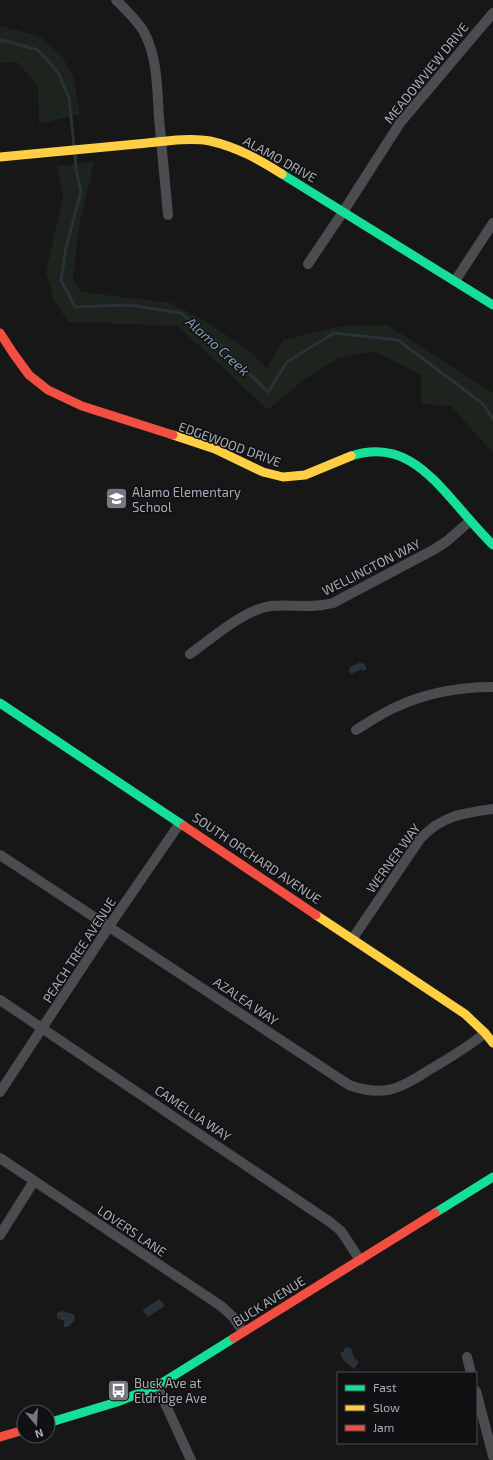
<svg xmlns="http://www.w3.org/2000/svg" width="493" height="1460" viewBox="0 0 493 1460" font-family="'Exo 2',sans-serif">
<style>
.green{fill:#1d241e}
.water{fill:#2a3239}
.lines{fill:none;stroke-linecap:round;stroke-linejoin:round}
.stream{stroke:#2a3239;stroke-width:3}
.street{stroke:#4b4c50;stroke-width:10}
.fast{stroke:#16e098;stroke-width:9}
.slow{stroke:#ffcf43;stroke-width:9}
.jam{stroke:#f24e42;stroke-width:9}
.labels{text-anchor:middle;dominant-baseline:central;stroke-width:3;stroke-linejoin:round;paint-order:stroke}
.street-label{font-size:13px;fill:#a8adb8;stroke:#111113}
.poi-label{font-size:13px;fill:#a8adb8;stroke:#111113;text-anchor:start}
.water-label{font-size:14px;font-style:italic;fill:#7f9bb3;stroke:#111113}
</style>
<rect width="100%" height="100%" fill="#171717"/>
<!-- green -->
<path class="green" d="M0 26 39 36 62 56 73 77 80 114 39 124 38 86 17 62 0 63Z
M94 162 80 221 73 278 81 292 171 303 212 325 249 351 267 368 283 340 347 325H387L493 393V453L451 406 421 404V375L374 351 337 359 305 379 268 410 178 326 68 322 54 300 46 271 63 199 57 166Z"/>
<!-- water -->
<path class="water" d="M361 662 362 664 364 663 367 669 363 671 362 669 351 674 349 671 350 667Z
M159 1299 165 1306 148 1317 143 1311 144 1309Z
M61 1311 74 1314 75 1320 68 1327H64V1321L57 1318V1313Z
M345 1347 351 1348 354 1358 359 1362 354 1369 344 1361 340 1353 344 1351Z"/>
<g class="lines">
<!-- stream -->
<path class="stream" d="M0 41 2 40 38 50 58 72 69 98 74 146
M75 154 76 170 81 191 66 248 61 280 75 307 129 305 181 313 226 350 268 392 287 362 334 333 398 340 483 404 493 419"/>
<!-- street -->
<path class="street" d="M116 0C126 10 137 20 144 32 158 59 157 89 159 118 162 151 165 183 168 215
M308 264 343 212 400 123 493 13
M455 281 493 223
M190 654C211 639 245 609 271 606 293 604 310 609 333 603L435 549 447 541 470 521
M356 730C369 722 382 713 396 707 426 693 460 687 493 687
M0 855 349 1085C362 1090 374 1092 388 1090 403 1087 416 1078 429 1070 448 1059 468 1047 485 1033
M353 938 420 839C441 816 463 813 493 809
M0 1000 330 1222 341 1231 360 1260
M0 1092 116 916 180 823
M0 1158 221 1306 233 1317 243 1332
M0 1235 34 1181
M467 1357 471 1373
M157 1386 191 1460
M476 1391 493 1456"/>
<!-- fast -->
<path class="fast" d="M282 174 493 305
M351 456C400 440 427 471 456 504 468 518 480 532 493 545
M0 703 184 826
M435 1213 493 1177
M48 1423 117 1402 157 1386 234 1338"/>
<!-- slow -->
<path class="slow" d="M0 157C46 153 91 148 137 144 159 142 189 137 210 141 237 147 260 160 282 174
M173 435 215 449 263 472 283 477 305 475 351 456
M316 915 465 1014 485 1033 493 1043"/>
<!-- jam -->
<path class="jam" d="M0 333 13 353 29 375 48 390 82 406 173 435
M184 826 316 915
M234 1338 435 1213
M0 1437 24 1430"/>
</g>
<!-- icons -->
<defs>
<symbol id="school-square" viewBox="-11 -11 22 22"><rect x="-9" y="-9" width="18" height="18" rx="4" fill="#757880" stroke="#111113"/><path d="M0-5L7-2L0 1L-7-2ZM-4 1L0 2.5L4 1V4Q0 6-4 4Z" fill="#fff"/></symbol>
<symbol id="bus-square" viewBox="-11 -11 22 22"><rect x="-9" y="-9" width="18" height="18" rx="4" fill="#757880" stroke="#111113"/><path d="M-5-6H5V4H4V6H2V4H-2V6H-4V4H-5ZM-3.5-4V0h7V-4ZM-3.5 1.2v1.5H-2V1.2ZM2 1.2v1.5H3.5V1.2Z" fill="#fff"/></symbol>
</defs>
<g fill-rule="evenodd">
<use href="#school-square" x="104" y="486" width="25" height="25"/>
<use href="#bus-square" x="106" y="1378" width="25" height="25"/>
</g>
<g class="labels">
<!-- street labels -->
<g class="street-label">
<text transform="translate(426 73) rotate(-51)">MEADOWVIEW DRIVE</text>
<text transform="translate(280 159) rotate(29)">ALAMO DRIVE</text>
<text transform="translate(230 444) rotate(20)">EDGEWOOD DRIVE</text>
<text transform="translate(371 567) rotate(-27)">WELLINGTON WAY</text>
<text transform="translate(257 858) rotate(34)">SOUTH ORCHARD AVENUE</text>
<text transform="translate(393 858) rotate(-54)">WERNER WAY</text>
<text transform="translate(79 950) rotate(-57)">PEACH TREE AVENUE</text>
<text transform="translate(246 1001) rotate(34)">AZALEA WAY</text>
<text transform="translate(193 1113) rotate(34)">CAMELLIA WAY</text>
<text transform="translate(132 1231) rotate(34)">LOVERS LANE</text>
<text transform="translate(269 1301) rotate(-32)">BUCK AVENUE</text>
</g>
<!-- poi labels -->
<g class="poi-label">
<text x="132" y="492">Alamo Elementary<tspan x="132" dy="15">School</tspan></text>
<text x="134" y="1383">Buck Ave at<tspan x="134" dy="15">Eldridge Ave</tspan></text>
</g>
<!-- water labels -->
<g class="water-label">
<text transform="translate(218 346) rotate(42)">Alamo Creek</text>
</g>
</g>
<!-- legend -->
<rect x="337" y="1372" width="140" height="72" fill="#111113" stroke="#4d4f55"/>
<rect x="345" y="1385" width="20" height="6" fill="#16e098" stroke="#4d4f55"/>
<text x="373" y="1392" font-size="12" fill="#a8adb8">Fast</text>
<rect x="345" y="1405" width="20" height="6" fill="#ffcf43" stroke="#4d4f55"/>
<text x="373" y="1412" font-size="12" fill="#a8adb8">Slow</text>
<rect x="345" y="1425" width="20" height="6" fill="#f24e42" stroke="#4d4f55"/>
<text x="373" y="1432" font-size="12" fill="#a8adb8">Jam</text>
<!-- north arrow -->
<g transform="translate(36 1424) rotate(162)"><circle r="19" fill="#111113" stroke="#4d4f55"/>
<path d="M0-3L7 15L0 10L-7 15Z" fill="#757880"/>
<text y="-6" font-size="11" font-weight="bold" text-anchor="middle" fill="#a8adb8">N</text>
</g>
</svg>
